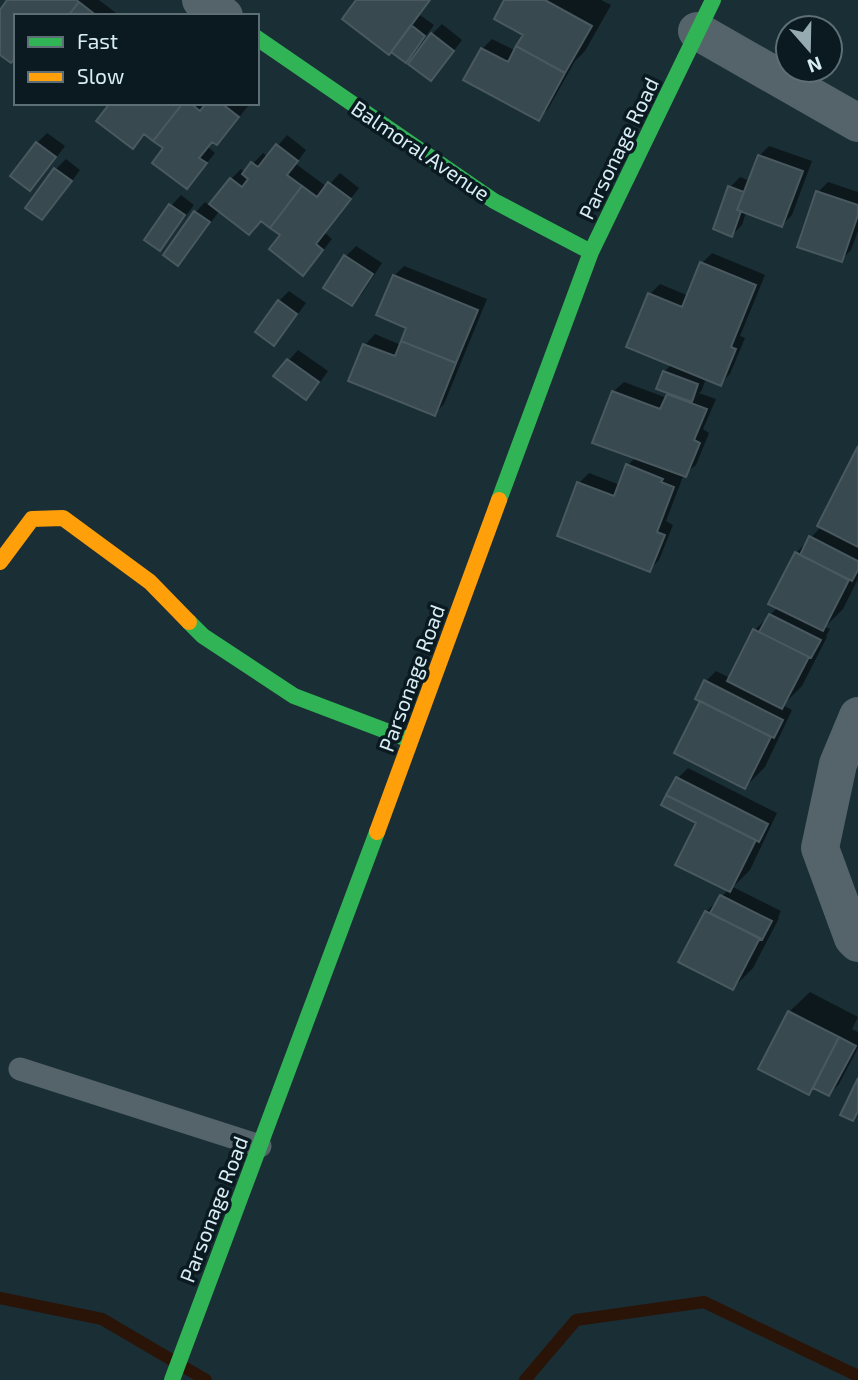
<svg xmlns="http://www.w3.org/2000/svg" width="858" height="1380" viewBox="0 0 858 1380" font-family="'Exo 2',sans-serif">
<style>
.shadow{fill:#0007}
.lines{fill:none;stroke-linecap:round;stroke-linejoin:round}
.stream{stroke:#2a1408;stroke-width:12}
.building{fill:#38494f;stroke:#49595f;stroke-width:2}
.lane{stroke:#55646a;stroke-width:23}
.street{stroke:#55646a;stroke-width:38}
.fast{stroke:#30b455;stroke-width:16}
.slow{stroke:#ff9f0a;stroke-width:16}
.labels{text-anchor:middle;dominant-baseline:central;stroke-width:7;stroke-linejoin:round;paint-order:stroke}
.street-label{font-size:21px;fill:#d9edf5;stroke:#0a1a20}
</style>
<rect width="100%" height="100%" fill="#1a2e35"/>
<!-- shadow -->
<path class="shadow" d="M10 0H99L120 16H16L0 52V13Z
M358 0H431L420 15 434 25 415 51 405 61Z
M506 0H601L611 5 585 51 575 61 548 109 538 119 482 49 492 39 516 51 525 34Z
M442 24 462 40 440 69 430 79 432 34Z
M112 103H244L248 106 227 133 217 143 213 141 208 147 215 153 187 187 165 148 146 133 133 147Z
M47 133 65 146 40 179 30 189 37 143Z
M287 135 306 150 296 164 327 187 340 173 359 188 325 233 332 239 313 263 303 273 282 235 262 219 249 233 220 210 188 254 178 264 195 213 205 202 210 206 231 179 241 169 245 172 263 153 268 157Z
M769 146 812 161 792 215 782 225 746 212 742 225 732 235 730 187 740 177 750 181 759 156Z
M66 159 80 170 52 208 42 218 28 207 56 169Z
M828 182 858 192V231L851 250 841 260 818 192Z
M181 195 194 205 169 238 159 248 171 206Z
M356 246 382 263 362 294 351 304 325 287 346 256Z
M712 253 765 275 740 336 745 338 730 374 720 384 706 378 702 390 699 393 716 399 703 429 709 433 696 465 684 474 666 521 673 525 659 560 649 570 579 483 589 473 620 485 628 465 636 457 613 392 624 382 667 398 671 392 664 372 672 364 650 294 660 284 689 296 702 263Z
M404 266 487 299 444 404 434 414 350 380 365 345 375 334 401 345 408 327 394 276Z
M289 291 306 303 284 333 274 343 279 301Z
M298 350 328 371 316 388 306 398 275 376Z
M858 450V579L843 609 825 627 830 629 826 636 827 637 802 686 783 705 792 710 765 767 745 787 703 700 706 681 716 671 730 678 755 630 778 607 796 553 822 526Z
M688 768 777 813 750 870 733 887 781 911 778 917 779 918 753 968 733 988 706 912 728 890 678 778Z
M810 992 858 1017 852 1029 858 1032V1048L839 1084 829 1094 815 1087 809 1093 789 1012Z"/>
<g class="lines">
<!-- stream -->
<path class="stream" d="M0 1298 102 1319 206 1380
M525 1380 576 1320 704 1302 858 1376"/>
</g>
<!-- building -->
<path class="building" d="M7 0H76L79 2 68 16H16V57L11 63 0 55V10Z
M356 0H430L389 55 342 19Z
M504 0H545L592 26 565 73 516 46 523 35 494 19Z
M79 2 97 16H68Z
M411 25 425 36 406 63 391 52Z
M431 33 454 51 431 81 408 64Z
M516 46 565 73 539 121 463 80 481 48 508 62Z
M110 103H183L153 141 144 134 133 149 96 121Z
M183 103H190L200 111 206 103H221L239 117 217 145 212 142 199 158 207 163 187 189 152 163 163 148 153 141Z
M36 142 56 157 30 191 10 176Z
M276 144 298 161 287 175 302 186 270 228 261 221 249 235 209 204 230 178 242 187 248 179 242 174 251 162 258 167Z
M758 155 803 171 782 227 737 210Z
M54 168 72 181 42 220 25 208Z
M328 182 351 199 316 244 323 250 303 276 269 249 280 235 270 228 302 186 317 197Z
M728 186 744 192 737 210 741 211 732 237 713 229Z
M816 191 858 205V215L842 262 797 247Z
M169 204 185 215 160 251 144 240Z
M194 211 210 222 178 266 163 255Z
M344 255 373 274 352 306 323 288Z
M700 262 756 285 731 347 736 349 721 386 626 347 648 293 682 307Z
M393 275 478 310 456 363 401 341 406 328 376 315Z
M278 300 297 314 274 346 255 332Z
M401 341 456 363 435 416 348 381 363 344 395 356Z
M287 359 319 382 306 400 273 376Z
M663 371 698 384 692 402 656 389Z
M612 391 660 409 667 394 707 409 694 440 700 443 686 477 592 443Z
M858 446V547L817 526Z
M626 464 663 479 661 482 674 487 657 532 665 535 650 572 557 536 577 482 614 496Z
M809 536 858 561V570L852 581 800 555Z
M795 552 849 580 823 631 768 604Z
M769 614 821 640 811 658 759 632Z
M753 629 809 657 782 709 727 681Z
M704 680 783 720 774 738 695 699Z
M700 701 771 737 745 789 674 753Z
M676 777 768 824 759 842 666 795Z
M666 795 756 840 730 892 675 865 696 823 661 805Z
M720 895 772 921 762 940 710 913Z
M705 911 760 938 733 990 678 962Z
M788 1011 839 1037 809 1095 758 1069Z
M839 1037 856 1046 829 1096 813 1088Z
M858 1078V1111L853 1121 840 1115Z"/>
<g class="lines">
<!-- lane -->
<path class="lane" d="M20 1069 260 1146"/>
<!-- street -->
<path class="street" d="M201 0 224 16
M697 31 858 123
M858 716 838 764 820 848 853 938 858 943"/>
<!-- fast -->
<path class="fast" d="M257 38 494 201 591 252
M499 500 591 252 713 0
M189 622 203 636 294 696 410 740
M172 1380 377 832"/>
<!-- slow -->
<path class="slow" d="M0 562 32 519 63 518 150 582 189 622
M377 832 499 500"/>
</g>
<g class="labels">
<!-- street labels -->
<g class="street-label">
<text transform="translate(618 148) rotate(-64)">Parsonage Road</text>
<text transform="translate(421 150) rotate(34)">Balmoral Avenue</text>
<text transform="translate(411 678) rotate(-70)">Parsonage Road</text>
<text transform="translate(213 1209) rotate(-69)">Parsonage Road</text>
</g>
</g>
<!-- legend -->
<rect x="14" y="14" width="245" height="91" fill="#0a1a20" stroke="#5d6e75" stroke-width="2"/>
<rect x="28" y="37" width="35" height="10" fill="#30b455" stroke="#5d6e75" stroke-width="2"/>
<text x="77" y="49" font-size="21" fill="#d9edf5">Fast</text>
<rect x="28" y="72" width="35" height="10" fill="#ff9f0a" stroke="#5d6e75" stroke-width="2"/>
<text x="77" y="84" font-size="21" fill="#d9edf5">Slow</text>
<!-- north arrow -->
<g transform="translate(809 49) rotate(160)"><circle r="33" fill="#0a1a20" stroke="#5d6e75" stroke-width="2"/>
<path d="M0-5L12 26L0 18L-12 26Z" fill="#96aab2"/>
<text y="-10" font-size="19" font-weight="bold" text-anchor="middle" fill="#d9edf5">N</text>
</g>
</svg>
